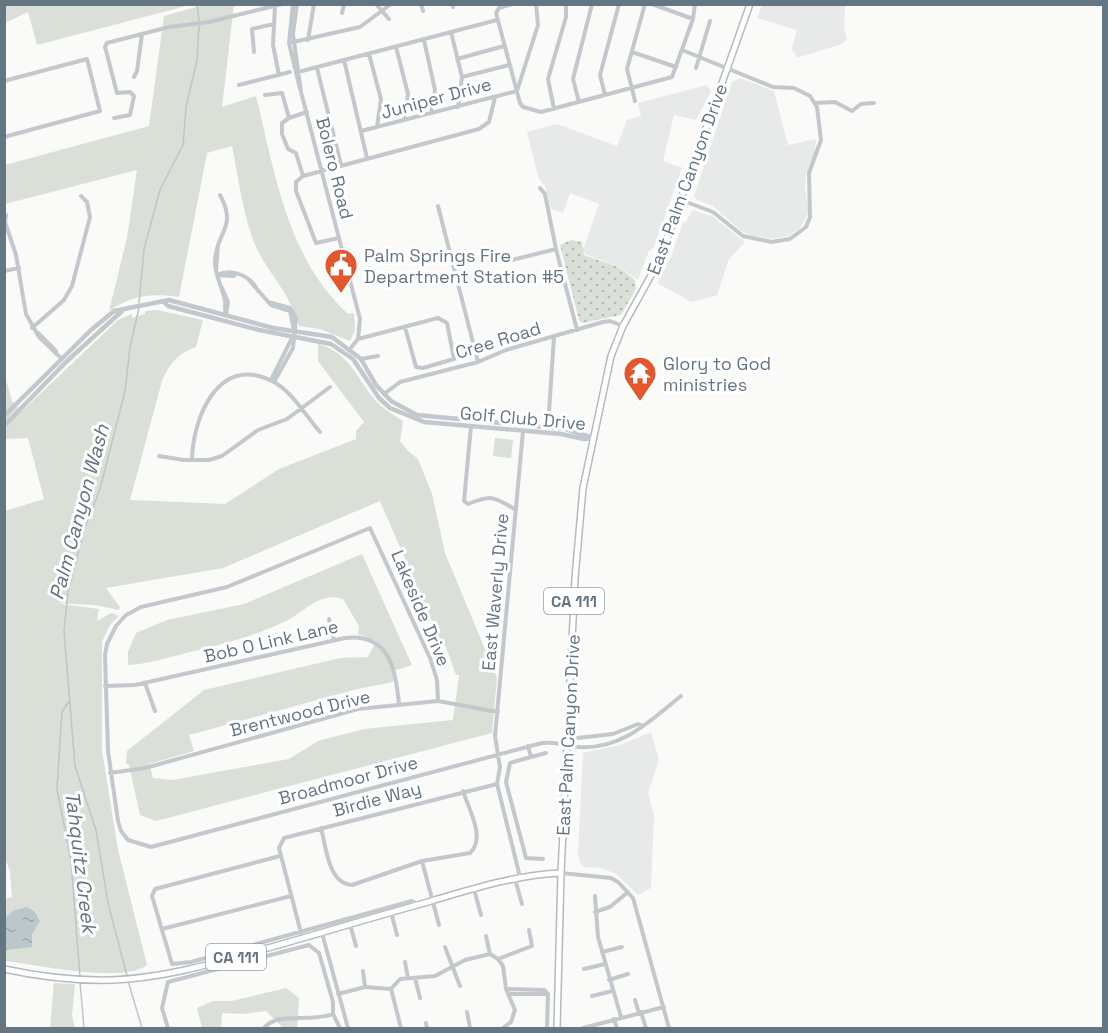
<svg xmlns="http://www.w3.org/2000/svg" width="1108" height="1033" viewBox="0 0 1108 1033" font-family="'Space Grotesk',sans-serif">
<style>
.built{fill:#e8e9e9}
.grass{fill:#dadfd7}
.park{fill:url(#park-dots)}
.water{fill:url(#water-ripples)}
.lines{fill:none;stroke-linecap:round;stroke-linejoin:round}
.stream{stroke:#bbc7cb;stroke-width:1.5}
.primary-casing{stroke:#b5babe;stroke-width:8}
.minor{stroke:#c3c8cc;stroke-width:4}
.tertiary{stroke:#c3c8cc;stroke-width:4.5}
.primary{stroke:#fff;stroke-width:5}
.labels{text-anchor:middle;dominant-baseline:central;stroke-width:6;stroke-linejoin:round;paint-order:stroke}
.shield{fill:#fff;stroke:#939fa8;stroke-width:1.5}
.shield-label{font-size:16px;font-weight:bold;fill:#657683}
.street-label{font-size:18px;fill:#657683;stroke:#fff}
.poi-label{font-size:18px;fill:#657683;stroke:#fff;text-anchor:start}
.water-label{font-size:20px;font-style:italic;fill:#60757c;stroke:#fff}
</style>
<defs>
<pattern id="park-dots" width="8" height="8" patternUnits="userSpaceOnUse" patternTransform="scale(1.5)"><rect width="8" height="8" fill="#dadfd7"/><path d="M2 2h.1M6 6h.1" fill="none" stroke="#b4b9b4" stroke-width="1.8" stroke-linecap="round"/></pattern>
<pattern id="water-ripples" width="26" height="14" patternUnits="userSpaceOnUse" patternTransform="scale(1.5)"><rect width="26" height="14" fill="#bbc7cb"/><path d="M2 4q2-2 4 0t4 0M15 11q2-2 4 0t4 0" fill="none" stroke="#9ca6aa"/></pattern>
</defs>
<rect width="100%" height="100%" fill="#fafaf8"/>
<!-- built -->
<path class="built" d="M762 5H845L844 28 847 39 842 44 796 58 795 53 791 50 797 30 757 18Z
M740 78 774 91 788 145 816 139 815 152 806 174 805 189 809 212 800 228 789 236 768 239 752 236 741 231 713 206 697 200 694 196 732 82Z
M707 85 711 91 696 120 674 115 663 161 682 168 654 247 649 251 638 280 619 267 585 254 583 250 599 204 570 193 563 213 551 209 545 186 539 179 527 132 557 124 617 146 627 120 641 116 638 103Z
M693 210 712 216 745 242 729 259 717 295 692 302 657 283 671 257 683 222 685 223Z
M651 732 659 760 648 793 654 816 651 888 638 895 616 874 602 868 583 867 580 862 578 853 583 753 620 745Z"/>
<!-- grass -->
<path class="grass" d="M5 4H190V5L37 45 28 12 5 23Z
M203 5H234L222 107 256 96C275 173 287 258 348 314L354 313 355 330 350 341 320 329 299 326C289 289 263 269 252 237 242 208 238 176 232 146L207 153 179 297C152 293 132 295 109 311L127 238 137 170 5 204V165L149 126 164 16Z
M157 310 203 320 196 347C177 354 170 363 162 381L130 500 225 504 279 469 356 439V431L364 422 318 361V344C353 354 357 382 380 405 387 411 395 416 403 421L400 441 408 451 418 459 432 494 445 553 497 678 492 733 156 821 140 815 129 765 126 763 127 751 204 690 340 658 368 657 376 641 358 634 359 626 343 599C319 591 305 612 286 621 252 637 223 644 186 653 167 658 147 664 128 665V652L136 633 167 620 244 604 362 554 412 665 393 671V682L357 689 189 735 194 751 149 764 153 778 172 780 289 759 318 741 364 729 453 720 459 675H456L446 647 440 640 380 501 223 568 106 588 120 607 119 610 94 605 53 603 99 609 97 621 111 613 119 616 110 625 102 642V750L118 850 147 965C123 984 33 964 5 961V899L12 897 10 872 4 854 5 511 44 499 28 438 5 439 4 373 12 401 22 411 118 320 132 314V318L145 314V311Z
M495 438 513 440 511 458 493 456Z
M54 983 75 984 72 1016 75 1028H50Z
M286 988 299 998 297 1028H283L266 1011 243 1014 222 1013 221 1028H202L197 1008 213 1001H232Z"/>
<!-- park -->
<path class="park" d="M571 240 582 242 584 255 618 267 635 280 636 289 621 315 583 323 579 320 560 245Z"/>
<!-- water -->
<path class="water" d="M26 907 34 911 40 921 32 934V947L5 950V918L13 911Z"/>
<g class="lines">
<!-- stream -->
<path class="stream" d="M197 4 199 21
M139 303 144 249 160 190 183 145 186 107 197 60 199 26
M69 701 62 712 57 789 71 860 80 977
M127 976 108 903 96 830 75 766 64 631 68 592 84 530 100 489 125 391 130 347 139 308
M128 981 142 1028
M80 982 84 1028"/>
<defs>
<path id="primary" d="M4 969C41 977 76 981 113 980 158 978 201 967 243 955 305 938 366 919 428 902 472 889 515 875 561 873
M557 1028 561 873 575 578 583 488 611 356 623 326 659 261 750 4"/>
</defs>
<!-- primary casing -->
<use href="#primary" class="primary-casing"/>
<!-- minor -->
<path class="minor" d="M293 4 289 43 300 89
M297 4 293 34 301 92 360 319 358 339 349 350
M376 4 389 19
M421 4 423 11
M452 4 453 7
M512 4 499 8 496 13 520 103 523 107 541 112 672 77 693 19 695 4
M652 4 693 19
M275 6 273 45 279 75
M342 13 344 4
M451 32 462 77 458 107
M308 40 314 4
M424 40 435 90 431 113
M289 43 360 27 391 4
M396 47 408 94 404 120
M254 52 252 29 274 24
M632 52 676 67
M369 54 381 99 377 127
M457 59 504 46
M344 60 367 158
M317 68 341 165
M696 68 710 21
M302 71 497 20
M134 77 137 71 142 34
M462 77 509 65
M4 81 87 59 100 111 4 137
M239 85 290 72
M265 95 282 93 289 118 282 123V134L288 149 296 153 303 176 296 182V191L316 243 339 238
M605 95 600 75 619 4
M635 101 627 69 645 4
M579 102 573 79 592 4
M815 103 835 102 852 111 861 104 874 103
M554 109 548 79 566 17V4
M114 118 130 115 134 96 130 92 117 93 105 47 107 43 169 27 209 22 282 4
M289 118 307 112
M361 131 517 91 538 25 536 4
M303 176 479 129 489 122 495 97
M540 188 545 194 556 249 577 330
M220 195C238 228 216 232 215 261 214 274 223 288 225 301 226 306 224 310 226 315
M681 200 713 212 743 236 771 242 790 239 806 227 810 217 809 173 821 140 817 107 810 96 794 88 773 87 682 50
M438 206 478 362
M6 215 5 222 16 255 26 314 39 337 62 359
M512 260 556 249
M216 270 218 245
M4 271 19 268
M217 275C233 268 251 276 258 291
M217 275 234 276
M331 276 346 262
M248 279 271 305 290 311 294 330
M222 288 228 302 226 315
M268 302 290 308 296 318 293 348 274 382
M32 328 64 300 72 286 90 217 87 202 81 196
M38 333 56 351
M358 339 438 318 447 323 454 359 423 368 416 367 405 327
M361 359 378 356
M271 380 293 336
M384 394 400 382 478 362 506 350 603 322 610 321 623 326
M471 426 464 501 468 504C493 494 494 497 516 510
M548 427 554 337
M159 456 184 460H209L222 456 258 430 287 419 330 387
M192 459C193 418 218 354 272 381 292 391 305 415 320 432
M329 619 334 640
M145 683 155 711
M105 686 135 685 345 638C390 633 396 670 399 705
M438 701 437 680 430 658 370 528 227 587 141 607 126 615 116 626 107 644 105 655 108 751 118 821 121 831 128 840 151 847 542 743C556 741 566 746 579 747 622 750 651 720 681 696
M569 743 577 738 613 734 638 724 643 726
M528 746 531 757 510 763 506 782 526 858 543 859
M531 757 546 753
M110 773 145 768 358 709 438 701 498 712
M497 784 500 767 495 736 523 431
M497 784 520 877
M321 828C326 846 328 884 352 885L422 861 470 853C486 838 469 810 463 791
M280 856 155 889 152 896 172 964 191 962 412 901 417 904
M422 861 439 925
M561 873 611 878 618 882 633 898 669 1028
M515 879 522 904
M474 889 481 915
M595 896 598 937 621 1017
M391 912 397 935
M595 912 610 907 628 892
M350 924 356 946
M162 929 291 896
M301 933 279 848 284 838 497 784
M322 933 348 1028
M486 936 490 954
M445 947 460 986
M602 952 622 947
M498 959 532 946 529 930
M405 962 408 978
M584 969 605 964
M363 971 365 987
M415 978 420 998
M609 980 628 974
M391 989 401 1028
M506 989 544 990 548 994
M338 994 365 987 391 989 400 979 435 976 465 960 490 954 498 959 503 966 506 989 515 1010 511 1022 503 1028
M508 994H548
M592 996 612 991
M635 1000 639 1013
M467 1012 470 1028
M641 1012 646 1028
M614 1019 617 1028
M426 1023 427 1028
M168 1028 162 1008 168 982 309 945 319 953 333 1002V1014L340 1028
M264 1028C278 1011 309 1023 333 1014
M547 1028 548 994
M583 1028 664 1007"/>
<!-- tertiary -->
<path class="tertiary" d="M164 302 168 306 259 330 331 344 353 359 379 398 390 408 424 422 561 434 584 439 593 438
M4 416 91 330 114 311 169 300 273 328 332 337 361 359 376 385 391 401 417 415 566 429 593 438
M4 426 66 362 122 311"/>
<!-- primary -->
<use href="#primary" class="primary"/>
</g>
<!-- icons -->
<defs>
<symbol id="civic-pin" viewBox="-11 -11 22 30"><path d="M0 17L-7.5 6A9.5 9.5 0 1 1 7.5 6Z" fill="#e4572e" stroke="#fff"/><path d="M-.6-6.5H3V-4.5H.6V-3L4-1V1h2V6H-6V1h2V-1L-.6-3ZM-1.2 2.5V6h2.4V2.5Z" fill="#fff"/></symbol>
<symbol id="temple-pin" viewBox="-11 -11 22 30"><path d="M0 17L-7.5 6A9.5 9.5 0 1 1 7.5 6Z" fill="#e4572e" stroke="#fff"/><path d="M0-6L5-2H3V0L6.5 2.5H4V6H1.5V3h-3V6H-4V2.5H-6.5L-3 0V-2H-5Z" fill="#fff"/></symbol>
</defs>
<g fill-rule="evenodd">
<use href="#civic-pin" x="322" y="246" width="38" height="52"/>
<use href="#temple-pin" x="621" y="354" width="38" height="52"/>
</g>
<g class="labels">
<!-- shield labels -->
<g class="shield">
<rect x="544" y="588" width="60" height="26" rx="4.5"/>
<rect x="206" y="944" width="60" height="26" rx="4.5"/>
</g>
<g class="shield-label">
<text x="574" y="601">CA 111</text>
<text x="236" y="957">CA 111</text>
</g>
<!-- street labels -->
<g class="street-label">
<text transform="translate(436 98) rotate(-15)">Juniper Drive</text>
<text transform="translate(335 168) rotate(76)">Bolero Road</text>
<text transform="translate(687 179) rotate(-70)">East Palm Canyon Drive</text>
<text transform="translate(498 340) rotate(-17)">Cree Road</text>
<text transform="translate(523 418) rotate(5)">Golf Club Drive</text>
<text transform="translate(495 592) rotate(-85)">East Waverly Drive</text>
<text transform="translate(421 608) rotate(67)">Lakeside Drive</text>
<text transform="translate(271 641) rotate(-13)">Bob O Link Lane</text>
<text transform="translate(300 713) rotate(-14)">Brentwood Drive</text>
<text transform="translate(568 735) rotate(-87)">East Palm Canyon Drive</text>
<text transform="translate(348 780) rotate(-15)">Broadmoor Drive</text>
<text transform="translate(377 799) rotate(-15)">Birdie Way</text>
</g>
<!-- poi labels -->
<g class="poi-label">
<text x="364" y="255">Palm Springs Fire<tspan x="364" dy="21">Department Station #5</tspan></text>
<text x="663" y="363">Glory to God<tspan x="663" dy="21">ministries</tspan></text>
</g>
<!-- water labels -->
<g class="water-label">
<text transform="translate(79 512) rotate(-75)">Palm Canyon Wash</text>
<text transform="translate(81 862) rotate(83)">Tahquitz Creek</text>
</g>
</g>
<!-- border -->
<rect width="1108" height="1033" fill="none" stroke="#657683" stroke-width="12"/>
</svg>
